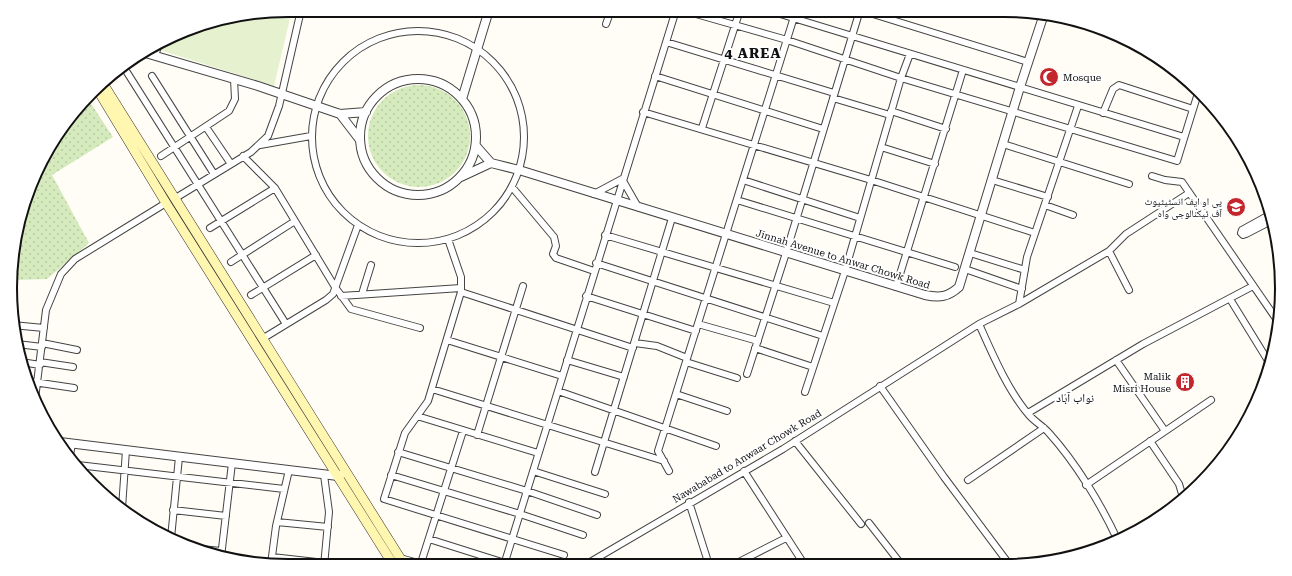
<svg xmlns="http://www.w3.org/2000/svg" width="1292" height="576" viewBox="0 0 1292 576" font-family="'Roboto Serif','Noto Naskh Arabic',serif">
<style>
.grass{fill:url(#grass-dots)}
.pitch{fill:#e6f2cf}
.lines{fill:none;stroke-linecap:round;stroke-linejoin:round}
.minor-casing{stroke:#444;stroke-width:8}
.tertiary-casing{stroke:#444;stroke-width:10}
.secondary-casing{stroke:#333;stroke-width:10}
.minor{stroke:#fff;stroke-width:6}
.tertiary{stroke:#fff;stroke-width:8}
.secondary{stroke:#fff6b0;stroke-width:9}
.labels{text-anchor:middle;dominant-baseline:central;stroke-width:4;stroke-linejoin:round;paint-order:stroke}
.poi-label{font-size:10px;fill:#111;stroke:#fff;text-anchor:end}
.street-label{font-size:10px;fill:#111;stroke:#fff}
.quarter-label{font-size:12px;fill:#111;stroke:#fff}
.district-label{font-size:14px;font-weight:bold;letter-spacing:1px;fill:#111;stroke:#fff}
.rim{fill:none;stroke:#111;stroke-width:2}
</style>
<defs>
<pattern id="grass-dots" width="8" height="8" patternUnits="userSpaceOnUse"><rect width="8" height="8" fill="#d5ebbd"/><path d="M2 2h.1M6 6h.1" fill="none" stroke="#b6c8a1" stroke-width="1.8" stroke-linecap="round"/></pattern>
</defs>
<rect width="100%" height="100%" fill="#fffdf5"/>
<!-- grass -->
<path class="grass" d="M368 136a51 51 0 1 1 102 0a51 51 0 1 1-102 0Z
M88 99 113 137 52 175 89 243 47 279 14 280 15 234 47 149Z"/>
<!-- pitch -->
<path class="pitch" d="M292 10 274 86 150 47 198 25Z"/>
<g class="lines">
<defs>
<path id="minor" d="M682 10 787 40 901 78 1177 161 1199 90
M767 10 1184 137
M860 10 1028 62
M606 24 611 10
M312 137a106 106 0 1 1 212 0a106 106 0 1 1-212 0Z
M666 42 834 93
M155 56 159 43
M123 66 286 324
M152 76 214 174
M655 76 823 129
M833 98 890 115
M1078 106 1027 257 1019 304 979 324C992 353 1008 391 1029 415 1035 422 1043 426 1049 433 1076 463 1101 504 1118 541
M891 111 946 129
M643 112 871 180 1035 233
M1103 113 1113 89 1119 85 1193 109
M206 127 231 164
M702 128 740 10
M1003 144 1129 184
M260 145 311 136
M881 147 935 164
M161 156 229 111 235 99 234 79
M243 156 275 188 335 287 351 309 420 328
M1152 176 1165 180 1182 182 1279 323
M743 180 860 218
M992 180 1048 197
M512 187 554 237 556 246 553 254 556 258 594 271
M594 194 622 179 638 207
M174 199 251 152 268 136 279 106 301 10
M737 200 955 267
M1045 205 1073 215
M1271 214 1242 230 1241 233 1243 235 1246 234 1273 220
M210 228 275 188
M605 235 834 303
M448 239 461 277V292L428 401 405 433 384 499 564 555
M1109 251 1129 290
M970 253 1025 270
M231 262 295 221
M596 263 823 336
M965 269 1022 289
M896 287 963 70
M461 292 633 348
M362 294 371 265
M251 295 316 255
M341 296 461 288
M586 296 696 331
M1230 299 1270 364
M1019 304 1109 251 1126 234 1189 193
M698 324 758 341
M12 325 44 328
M262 339 326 300 333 294 358 225
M447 340 562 376
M42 343 77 350
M635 343 657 346 687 358
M17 344 42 347
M755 348 813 367
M567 360 624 377
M1116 360 1165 431
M21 362 40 365
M40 362 73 367
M686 362 737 378
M747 374 786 253 860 10
M27 381 74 388
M880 386 944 477 1009 564
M432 389 664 461
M558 391 716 446
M805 392 845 271 901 78 910 54
M676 394 727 411
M35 399 46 310 61 274 75 259 166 203
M1028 413 1143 344 1253 286
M417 416 538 453
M477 435 523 286
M795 441 861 524
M1150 441 1179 484 1182 494H1187
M398 452 527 491 597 515
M70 455 72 444
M78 465 284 489
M533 471 605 494
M669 471 658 451 794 17
M744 471 804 564
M595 472 672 218
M324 475 329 512 324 566
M391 475 520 514 583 535
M968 480 1044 428
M1086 485 1211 400
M689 502 709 565
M122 508 126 450
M173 510 226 516
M277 522 328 527
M869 523 901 564
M171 538 179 457
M429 539 505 563
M191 548 221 551
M221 557 232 463
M272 557 352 566
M400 558 429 566
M421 563 463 431
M271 564 276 526 289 470
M504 565 676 10
M585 565 783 449 979 324
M733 565 786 538"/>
<path id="tertiary" d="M142 52 258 86 340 114 366 112
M360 137a58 58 0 1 1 116 0a58 58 0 1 1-116 0Z
M462 99 489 10
M340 114 360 140
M476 146 491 163
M491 163 519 170 925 295C940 298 948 297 959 287L1020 87 1044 14
M461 177 491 163
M60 442 338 476 342 474"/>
<path id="secondary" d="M102 82 405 566
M97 89 166 203 394 566"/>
</defs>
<!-- minor casing -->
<use href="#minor" class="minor-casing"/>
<!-- tertiary casing -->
<use href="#tertiary" class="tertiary-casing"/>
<!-- secondary casing -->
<use href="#secondary" class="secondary-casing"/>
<!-- minor -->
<use href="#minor" class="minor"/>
<!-- tertiary -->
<use href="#tertiary" class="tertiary"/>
<!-- secondary -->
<use href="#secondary" class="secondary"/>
</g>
<!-- icons -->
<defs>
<symbol id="mosque-disc" viewBox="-11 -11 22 22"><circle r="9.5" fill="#c4262e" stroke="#fff"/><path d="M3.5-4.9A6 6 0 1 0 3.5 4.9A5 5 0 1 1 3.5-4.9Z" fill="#fff"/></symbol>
<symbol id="university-disc" viewBox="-11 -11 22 22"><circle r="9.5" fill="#c4262e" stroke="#fff"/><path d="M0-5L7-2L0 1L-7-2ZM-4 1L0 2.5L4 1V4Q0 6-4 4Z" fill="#fff"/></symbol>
<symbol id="building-disc" viewBox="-11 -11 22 22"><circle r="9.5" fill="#c4262e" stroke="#fff"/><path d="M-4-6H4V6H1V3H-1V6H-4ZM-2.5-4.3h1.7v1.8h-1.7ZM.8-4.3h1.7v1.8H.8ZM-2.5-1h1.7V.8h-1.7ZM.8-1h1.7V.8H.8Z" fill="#fff"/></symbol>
</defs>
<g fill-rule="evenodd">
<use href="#mosque-disc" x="1038" y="66" width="22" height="22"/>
<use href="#university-disc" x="1225" y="196" width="22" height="22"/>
<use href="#building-disc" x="1174" y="371" width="22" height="22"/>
</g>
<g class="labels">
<!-- poi labels -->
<g class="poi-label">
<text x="1063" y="77" text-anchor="start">Mosque</text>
<text x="1222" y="201">پی او ایف انسٹیٹیوٹ<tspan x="1222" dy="12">آف ٹیکنالوجی واہ</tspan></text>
<text x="1171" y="376">Malik<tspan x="1171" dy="12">Misri House</tspan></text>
</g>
<!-- street labels -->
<g class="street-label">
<text transform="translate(843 259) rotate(17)">Jinnah Avenue to Anwar Chowk Road</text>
<text transform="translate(747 456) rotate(-31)">Nawababad to Anwaar Chowk Road</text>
</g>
<!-- quarter labels -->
<g class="quarter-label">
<text x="1075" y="398">نواب آباد</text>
</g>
<!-- district labels -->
<g class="district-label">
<text x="753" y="53">4 AREA</text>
</g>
</g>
<!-- crop -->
<path d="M0 0H1292V576H0ZM288 17H1004A271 271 0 0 1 1275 288V288A271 271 0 0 1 1004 559H288A271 271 0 0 1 17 288V288A271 271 0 0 1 288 17Z" fill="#fff" fill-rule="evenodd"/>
<path class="rim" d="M288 17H1004A271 271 0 0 1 1275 288V288A271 271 0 0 1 1004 559H288A271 271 0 0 1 17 288V288A271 271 0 0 1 288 17Z"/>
</svg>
